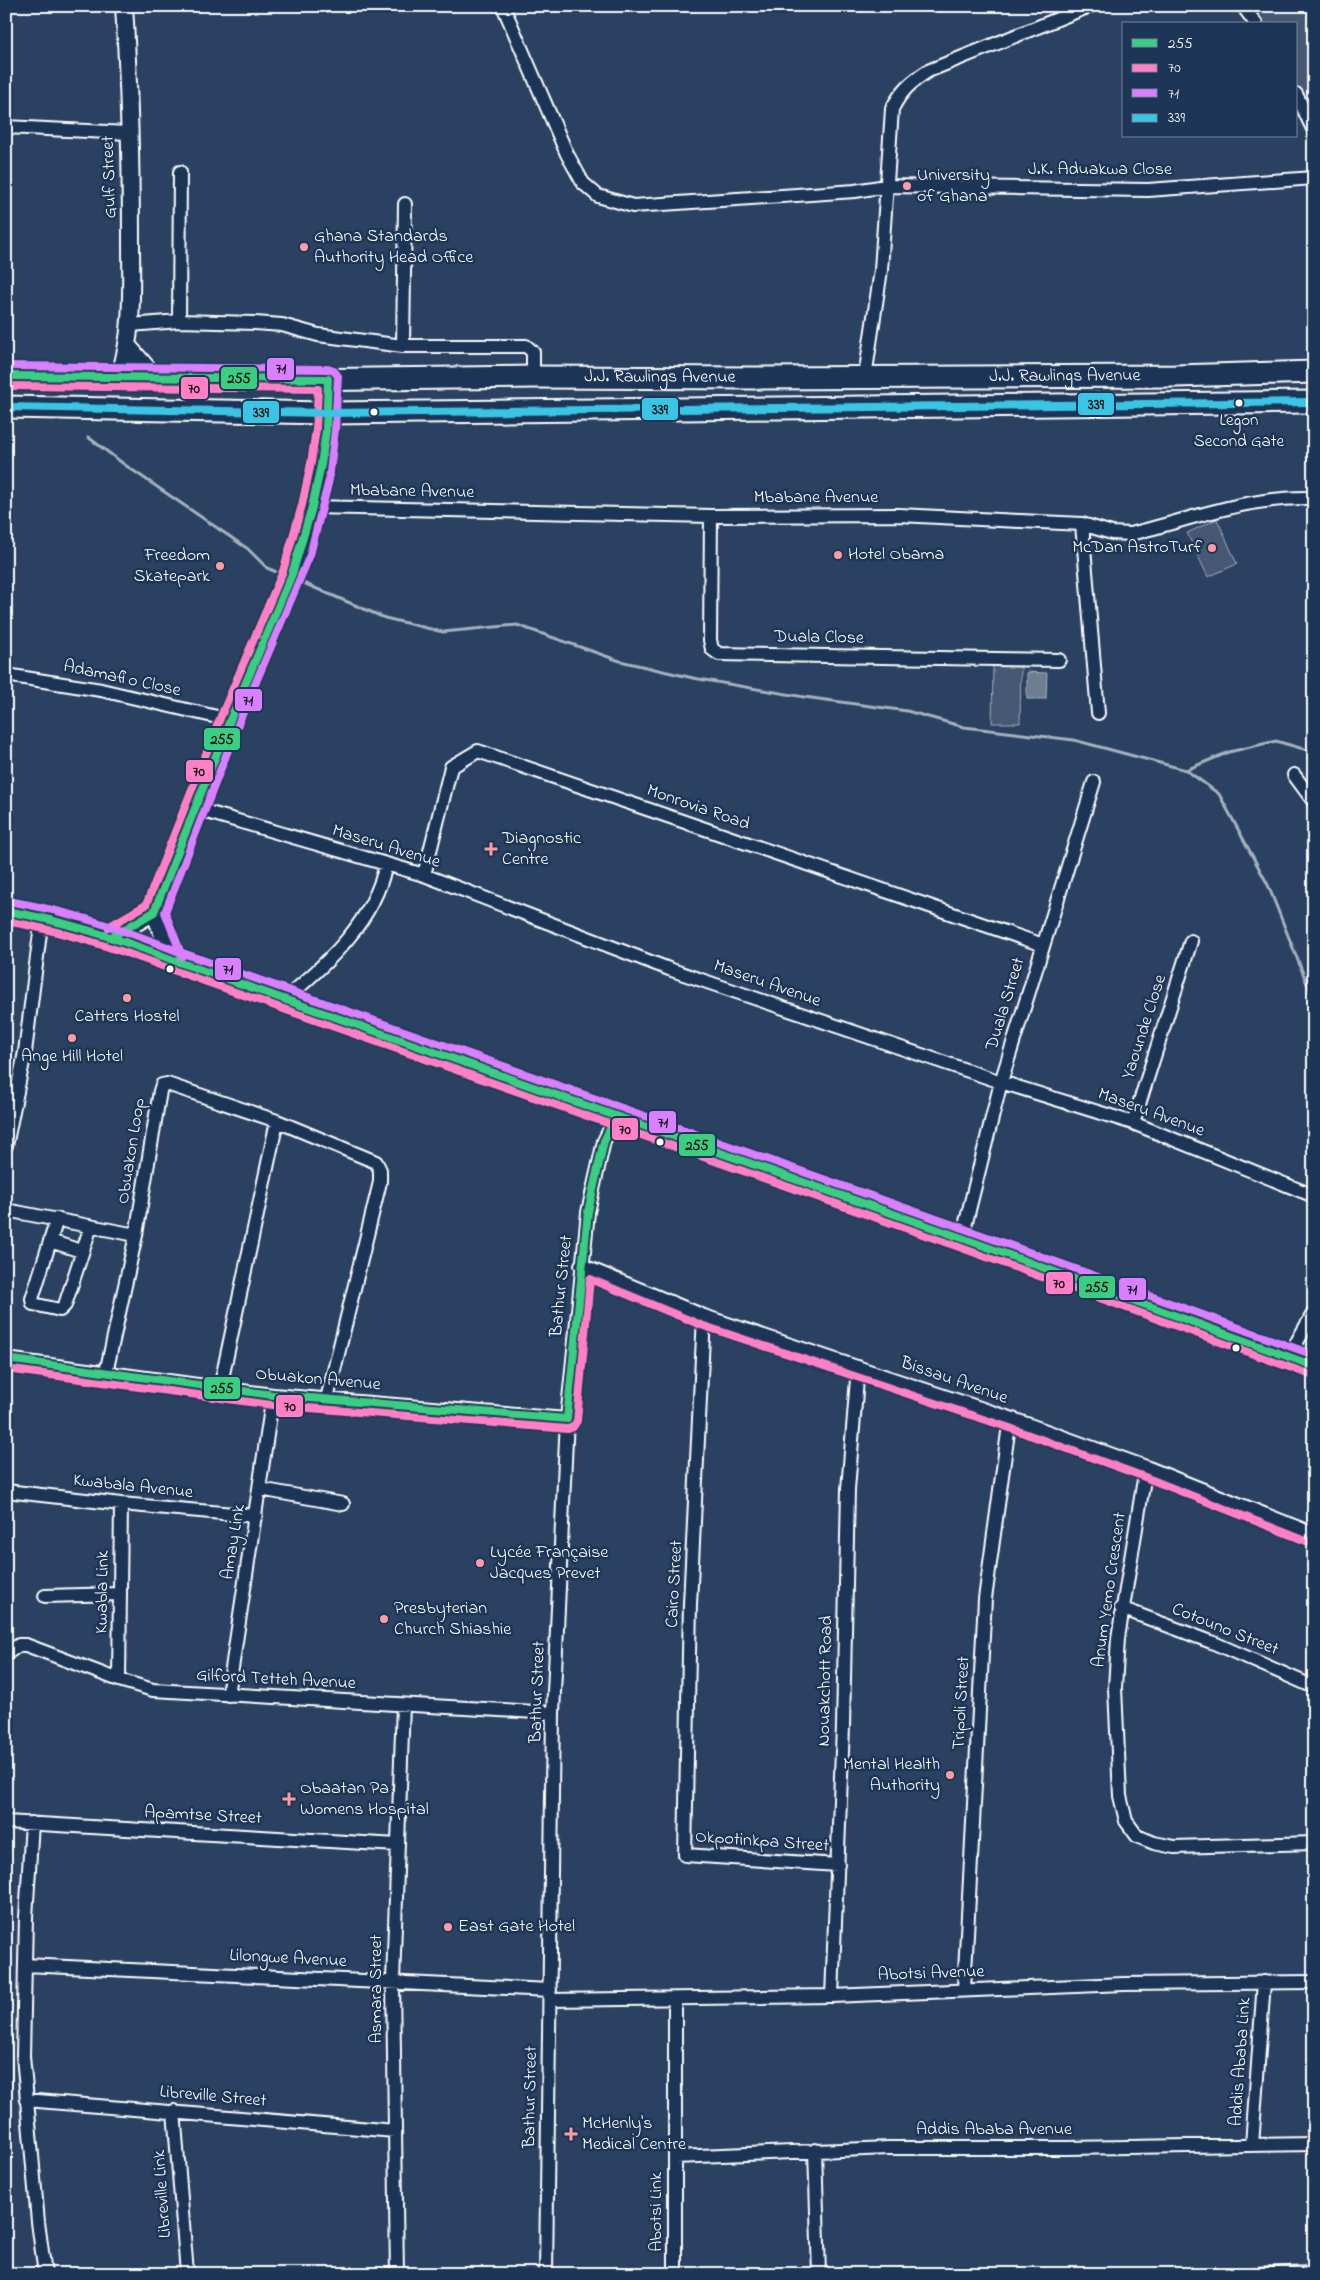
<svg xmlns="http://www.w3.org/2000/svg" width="1320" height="2280" viewBox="0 0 1320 2280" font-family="'Indie Flower',sans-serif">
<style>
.green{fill:#465975;stroke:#a2acba}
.water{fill:#6d7d92;stroke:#a7b1be}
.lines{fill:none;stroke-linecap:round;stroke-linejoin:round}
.stream{stroke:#a7b1be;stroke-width:3}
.minor-casing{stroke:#fff;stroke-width:16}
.tertiary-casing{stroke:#fff;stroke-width:20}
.trunk-casing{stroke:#fff;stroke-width:25}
.minor{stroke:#1d3557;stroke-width:12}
.tertiary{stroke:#1d3557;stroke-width:16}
.trunk{stroke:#1d3557;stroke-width:21}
.bus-1-casing{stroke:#1d3557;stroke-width:11}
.bus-2-casing{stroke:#1d3557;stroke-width:11}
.bus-3-casing{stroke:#1d3557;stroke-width:11}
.bus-4-casing{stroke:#1d3557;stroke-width:11}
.bus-1{stroke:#3ace82;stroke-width:8}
.bus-2{stroke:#ff80c5;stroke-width:8}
.bus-3{stroke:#d880ff;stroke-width:8}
.bus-4{stroke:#3ac5e4;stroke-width:8}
.poi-dot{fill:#ff9aa2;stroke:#1d3557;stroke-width:2}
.bus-dot{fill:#fff;stroke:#1d3557;stroke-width:2}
.labels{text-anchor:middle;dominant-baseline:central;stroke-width:5;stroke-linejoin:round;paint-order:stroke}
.bus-label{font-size:17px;fill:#fff;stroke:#1d3557}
.street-label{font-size:18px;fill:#fff;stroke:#1d3557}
.poi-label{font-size:18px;fill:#fff;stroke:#1d3557;text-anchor:start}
.line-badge{stroke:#1d3557;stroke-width:2}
.pale-badge-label{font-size:14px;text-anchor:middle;font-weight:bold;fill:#111}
</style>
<rect width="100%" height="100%" fill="#2a4161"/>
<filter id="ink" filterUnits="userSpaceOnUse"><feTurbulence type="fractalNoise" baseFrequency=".02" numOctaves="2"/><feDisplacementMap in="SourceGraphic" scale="10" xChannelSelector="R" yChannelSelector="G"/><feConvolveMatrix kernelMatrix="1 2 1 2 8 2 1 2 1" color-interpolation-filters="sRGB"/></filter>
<g filter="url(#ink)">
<!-- green -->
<path class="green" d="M1249 6H1314V117L1296 86V24H1260Z
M1217 519 1237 564 1208 577 1187 533Z
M993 666 1021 667 1020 723H992Z
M6 1829H9L12 2083H6Z"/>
<!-- water -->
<path class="water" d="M1027 672 1047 673 1046 699H1027Z"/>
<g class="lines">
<!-- stream -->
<path class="stream" d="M88 437 125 465 248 549 267 568 286 576
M294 579 385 618 443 632 517 625 620 661 693 678 804 697 907 711 964 727 1074 740 1186 770 1229 752 1276 741 1314 752
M1186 770 1219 794 1268 885 1314 1001"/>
<defs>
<path id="minor" d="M503 6 567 154 583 183 598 196 633 206 855 191 886 186 1148 190 1314 178
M1243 6 1256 24
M1296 94 1314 131
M6 127 128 133
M179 321 180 172
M131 325 179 321 255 323 282 325 318 335 403 346H526L533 352V377
M403 346 405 204
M865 377 881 270 892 109C901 91 911 82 928 71L1090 6
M312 507 711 516 899 515 1082 524 1112 533 1130 534C1192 519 1249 496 1314 498
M711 516 710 640 712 649 719 654 1059 660
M1082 524 1098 713
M6 675 101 690 230 720
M1294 775 1314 802
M207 812 424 875 669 969 1001 1082 1133 1123 1314 1196
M424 875 451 767 478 751 1043 945
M285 999C328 963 374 921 386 864
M1133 1123 1191 941
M6 1146 25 1052 42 917
M6 1210 136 1235
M57 1219 32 1299 33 1304 60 1310 65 1305 91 1226
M962 1238 1001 1082 1094 782
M50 1241 81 1251
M581 1265 704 1316 1010 1418 1146 1467 1314 1534
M704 1316 690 1604 685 1855 838 1865
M1289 1356 1314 1312
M6 1359 273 1395 567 1419
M106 1373 136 1235 160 1091 162 1085 167 1084 277 1121 376 1162 380 1170V1182L327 1399
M220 1388 277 1121
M1146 1467 1118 1638 1115 1688 1120 1796 1126 1821 1137 1836 1154 1843 1174 1847 1314 1843
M260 1489 343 1504
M6 1491 121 1504 256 1516
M45 1596 120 1594
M1121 1608 1214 1643 1314 1687
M6 1654 19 1645H26L119 1680 153 1690 553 1713
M119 1680 121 1504
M228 1695 273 1395
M6 1822 398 1845
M32 1823 26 1917 23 2056 38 2222 45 2274
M25 1965 550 1990
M964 1990 985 1599 1010 1418
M832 1996 843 1727 848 1489 858 1367
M675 1999V2274
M550 2000 832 1996 1124 1984 1314 1982
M26 2100 395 2131
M174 2111 187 2274
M1252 2145 1264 1982
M815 2150 819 2274
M675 2157 889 2148H1067L1314 2144
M397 2274 393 1981 403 1705
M546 2274 553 1713 567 1419 588 1212 604 1141 616 1117
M1254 2274 1314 2272"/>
<path id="tertiary" d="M128 346 155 377
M119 377C134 333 131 288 131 242 131 163 129 84 124 6
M6 911 42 917 113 936 173 960 962 1238 1314 1366
M154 912 173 960
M113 936 154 912 230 720 292 574 312 507 321 465 326 430 328 379"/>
<g id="trunk">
<path id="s1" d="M6 376 292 380 533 377 755 378 1175 376 1314 372"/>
<path d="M6 407 327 413 1314 402"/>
</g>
</defs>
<!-- minor casing -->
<use href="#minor" class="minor-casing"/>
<!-- tertiary casing -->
<use href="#tertiary" class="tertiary-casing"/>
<!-- trunk casing -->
<use href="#trunk" class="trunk-casing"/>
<!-- minor -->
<use href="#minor" class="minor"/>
<!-- tertiary -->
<use href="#tertiary" class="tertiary"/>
<!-- trunk -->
<use href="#trunk" class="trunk"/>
<defs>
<path id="bus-1" d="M6 376 328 379 326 430 321 465 312 507 292 574 230 720 154 912 113 936
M6 911C65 921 118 938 173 960L962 1238 1314 1366
M6 1359 273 1395 567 1419 588 1212 604 1141 616 1117"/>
<path id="bus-2" d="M6 386 318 389 316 429 311 463 302 505 283 571 221 716 146 905 108 927
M6 921C63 931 116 948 170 969L959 1247 1311 1375
M6 1369 272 1405 568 1429 573 1427 577 1421 590 1279 701 1325 1007 1427 1142 1476 1306 1541H1314"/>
<path id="bus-3" d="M6 366 328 369 334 371 338 376 335 430 329 480 310 555 239 722 165 912 182 956
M8 901C68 911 120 928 177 951L965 1229 1314 1355"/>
<path id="bus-4" d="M6 407 327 413 1314 402"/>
</defs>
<!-- bus-1 casing -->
<use href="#bus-1" class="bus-1-casing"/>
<!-- bus-2 casing -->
<use href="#bus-2" class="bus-2-casing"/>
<!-- bus-3 casing -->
<use href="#bus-3" class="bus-3-casing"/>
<!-- bus-4 casing -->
<use href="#bus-4" class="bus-4-casing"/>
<!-- bus-1 -->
<use href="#bus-1" class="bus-1"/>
<!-- bus-2 -->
<use href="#bus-2" class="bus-2"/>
<!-- bus-3 -->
<use href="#bus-3" class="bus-3"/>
<!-- bus-4 -->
<use href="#bus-4" class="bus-4"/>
</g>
</g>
<!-- markers -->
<g class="poi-dot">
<circle cx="907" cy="186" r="5"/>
<circle cx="304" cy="247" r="5"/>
<circle cx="1212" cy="548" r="5"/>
<circle cx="838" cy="555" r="5"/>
<circle cx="220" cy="566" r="5"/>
<path d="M488.5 841.5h5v5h5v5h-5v5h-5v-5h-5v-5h5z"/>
<circle cx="127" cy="998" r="5"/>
<circle cx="72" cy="1038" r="5"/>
<circle cx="480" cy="1563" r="5"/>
<circle cx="384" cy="1619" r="5"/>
<circle cx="950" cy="1775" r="5"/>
<path d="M286.5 1791.5h5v5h5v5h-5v5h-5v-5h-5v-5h5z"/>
<circle cx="448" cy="1927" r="5"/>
<path d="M568.5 2126.5h5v5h5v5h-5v5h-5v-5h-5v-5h5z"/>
</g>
<g class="bus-dot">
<circle cx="1239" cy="403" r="4.5"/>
<circle cx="374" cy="412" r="4.5"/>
<circle cx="170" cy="969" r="4.5"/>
<circle cx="660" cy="1142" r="4.5"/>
<circle cx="1236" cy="1348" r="4.5"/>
</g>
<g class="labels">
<!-- bus labels -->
<g class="bus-label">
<text x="1239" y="420">Legon<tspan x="1239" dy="21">Second Gate</tspan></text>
</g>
<!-- street labels -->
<g class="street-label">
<text x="1100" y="170">J.K. Aduakwa Close</text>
<text transform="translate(110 177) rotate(-92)">Gulf Street</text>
<text stroke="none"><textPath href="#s1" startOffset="1059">J.J. Rawlings Avenue</textPath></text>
<text stroke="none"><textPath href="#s1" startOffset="654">J.J. Rawlings Avenue</textPath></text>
<text transform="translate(412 492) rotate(1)">Mbabane Avenue</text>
<text x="816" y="498">Mbabane Avenue</text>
<text transform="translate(819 638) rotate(1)">Duala Close</text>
<text transform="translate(122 679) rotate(12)">Adamafio Close</text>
<text transform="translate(698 808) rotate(19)">Monrovia Road</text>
<text transform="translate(386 847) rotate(17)">Maseru Avenue</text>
<text transform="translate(767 984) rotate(19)">Maseru Avenue</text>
<text transform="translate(1006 1004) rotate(-73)">Duala Street</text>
<text transform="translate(1145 1027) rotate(-72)">Yaounde Close</text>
<text transform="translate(1151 1113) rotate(20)">Maseru Avenue</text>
<text transform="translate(132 1151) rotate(-81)">Obuakon Loop</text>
<text transform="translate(562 1286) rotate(-84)">Bathur Street</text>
<text transform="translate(318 1380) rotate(5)">Obuakon Avenue</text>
<text transform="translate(954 1381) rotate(19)">Bissau Avenue</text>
<text transform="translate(133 1487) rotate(6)">Kwabala Avenue</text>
<text transform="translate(234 1542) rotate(-81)">Amay Link</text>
<text transform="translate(675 1584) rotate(-87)">Cairo Street</text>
<text transform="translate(1110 1590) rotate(-82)">Anum Yemo Crescent</text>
<text transform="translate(103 1592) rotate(-89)">Kwabla Link</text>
<text transform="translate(1225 1630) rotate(22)">Cotouno Street</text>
<text transform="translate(276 1680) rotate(3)">Gilford Tetteh Avenue</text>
<text transform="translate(826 1681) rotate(-89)">Nouakchott Road</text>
<text transform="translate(538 1692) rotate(-88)">Bathur Street</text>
<text transform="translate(962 1703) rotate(-87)">Tripoli Street</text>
<text transform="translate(203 1816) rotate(3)">Apamtse Street</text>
<text transform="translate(762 1842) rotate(4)">Okpotinkpa Street</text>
<text transform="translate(288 1959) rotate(3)">Lilongwe Avenue</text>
<text transform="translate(931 1974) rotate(-2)">Abotsi Avenue</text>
<text transform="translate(377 1989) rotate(-90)">Asmara Street</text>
<text transform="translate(1241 2062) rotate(-86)">Addis Ababa Link</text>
<text transform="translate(213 2097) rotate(5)">Libreville Street</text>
<text transform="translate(531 2097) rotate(-89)">Bathur Street</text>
<text x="994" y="2130">Addis Ababa Avenue</text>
<text transform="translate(163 2194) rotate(-94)">Libreville Link</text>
<text transform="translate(657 2212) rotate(-90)">Abotsi Link</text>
</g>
<!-- poi labels -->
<g class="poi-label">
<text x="917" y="176">University<tspan x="917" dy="21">of Ghana</tspan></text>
<text x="314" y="237">Ghana Standards<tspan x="314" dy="21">Authority Head Office</tspan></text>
<text x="1202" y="548" text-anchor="end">McDan AstroTurf</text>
<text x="848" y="555">Hotel Obama</text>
<text x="210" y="556" text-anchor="end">Freedom<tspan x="210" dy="21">Skatepark</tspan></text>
<text x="502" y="839">Diagnostic<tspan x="502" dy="21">Centre</tspan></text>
<text x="127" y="1017" text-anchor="middle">Catters Hostel</text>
<text x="72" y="1057" text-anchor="middle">Ange Hill Hotel</text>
<text x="490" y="1553">Lycée Française<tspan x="490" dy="21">Jacques Prevet</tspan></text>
<text x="394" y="1609">Presbyterian<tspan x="394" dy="21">Church Shiashie</tspan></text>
<text x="940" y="1765" text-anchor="end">Mental Health<tspan x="940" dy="21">Authority</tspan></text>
<text x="300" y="1789">Obaatan Pa<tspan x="300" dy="21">Womens Hospital</tspan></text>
<text x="458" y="1927">East Gate Hotel</text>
<text x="582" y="2124">McHenly's<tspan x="582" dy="21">Medical Centre</tspan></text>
</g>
</g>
<g class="line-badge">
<rect x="266" y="357" width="29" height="24" rx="5" fill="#d880ff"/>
<rect x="220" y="366" width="38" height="24" rx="5" fill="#3ace82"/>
<rect x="180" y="376" width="29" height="24" rx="5" fill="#ff80c5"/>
<rect x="1077" y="392" width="38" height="24" rx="5" fill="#3ac5e4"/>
<rect x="641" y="397" width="38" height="24" rx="5" fill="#3ac5e4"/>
<rect x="242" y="400" width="38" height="24" rx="5" fill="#3ac5e4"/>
<rect x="234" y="688" width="29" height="24" rx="5" fill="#d880ff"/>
<rect x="203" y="727" width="38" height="24" rx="5" fill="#3ace82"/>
<rect x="185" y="759" width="29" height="24" rx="5" fill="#ff80c5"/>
<rect x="214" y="957" width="28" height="24" rx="5" fill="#d880ff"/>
<rect x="648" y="1110" width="29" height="24" rx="5" fill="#d880ff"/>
<rect x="611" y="1117" width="28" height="24" rx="5" fill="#ff80c5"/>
<rect x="678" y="1133" width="38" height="24" rx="5" fill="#3ace82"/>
<rect x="1045" y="1271" width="29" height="24" rx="5" fill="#ff80c5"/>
<rect x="1078" y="1275" width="38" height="24" rx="5" fill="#3ace82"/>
<rect x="1118" y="1277" width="29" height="24" rx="5" fill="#d880ff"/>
<rect x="203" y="1376" width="38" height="24" rx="5" fill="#3ace82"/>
<rect x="275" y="1394" width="29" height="24" rx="5" fill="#ff80c5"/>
</g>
<g class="pale-badge-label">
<text x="281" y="373">71</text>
<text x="239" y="383">255</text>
<text x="194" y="393">70</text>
<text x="1096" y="409">339</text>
<text x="660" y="414">339</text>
<text x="261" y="417">339</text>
<text x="248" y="705">71</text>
<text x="222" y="744">255</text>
<text x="199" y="776">70</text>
<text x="228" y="974">71</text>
<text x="663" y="1127">71</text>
<text x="625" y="1134">70</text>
<text x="697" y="1150">255</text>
<text x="1059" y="1288">70</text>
<text x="1097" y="1292">255</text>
<text x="1132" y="1294">71</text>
<text x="222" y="1393">255</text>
<text x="290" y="1411">70</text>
</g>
<!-- margin -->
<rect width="1320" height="2280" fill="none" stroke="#1d3557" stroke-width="25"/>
<rect x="12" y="12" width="1295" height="2255" fill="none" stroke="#fff" stroke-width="2" filter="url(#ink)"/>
<!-- legend -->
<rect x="1122" y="22" width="175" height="115" fill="#1d3557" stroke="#77869a"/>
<rect x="1132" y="39" width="25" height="8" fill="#3ace82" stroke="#77869a"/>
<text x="1168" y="48" font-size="15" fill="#ffffff">255</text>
<rect x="1132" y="64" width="25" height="8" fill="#ff80c5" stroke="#77869a"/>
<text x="1168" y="72" font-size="15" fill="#ffffff">70</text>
<rect x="1132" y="89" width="25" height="8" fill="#d880ff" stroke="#77869a"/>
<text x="1168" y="98" font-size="15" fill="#ffffff">71</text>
<rect x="1132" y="114" width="25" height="8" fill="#3ac5e4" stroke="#77869a"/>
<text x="1168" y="122" font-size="15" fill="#ffffff">339</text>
</svg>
